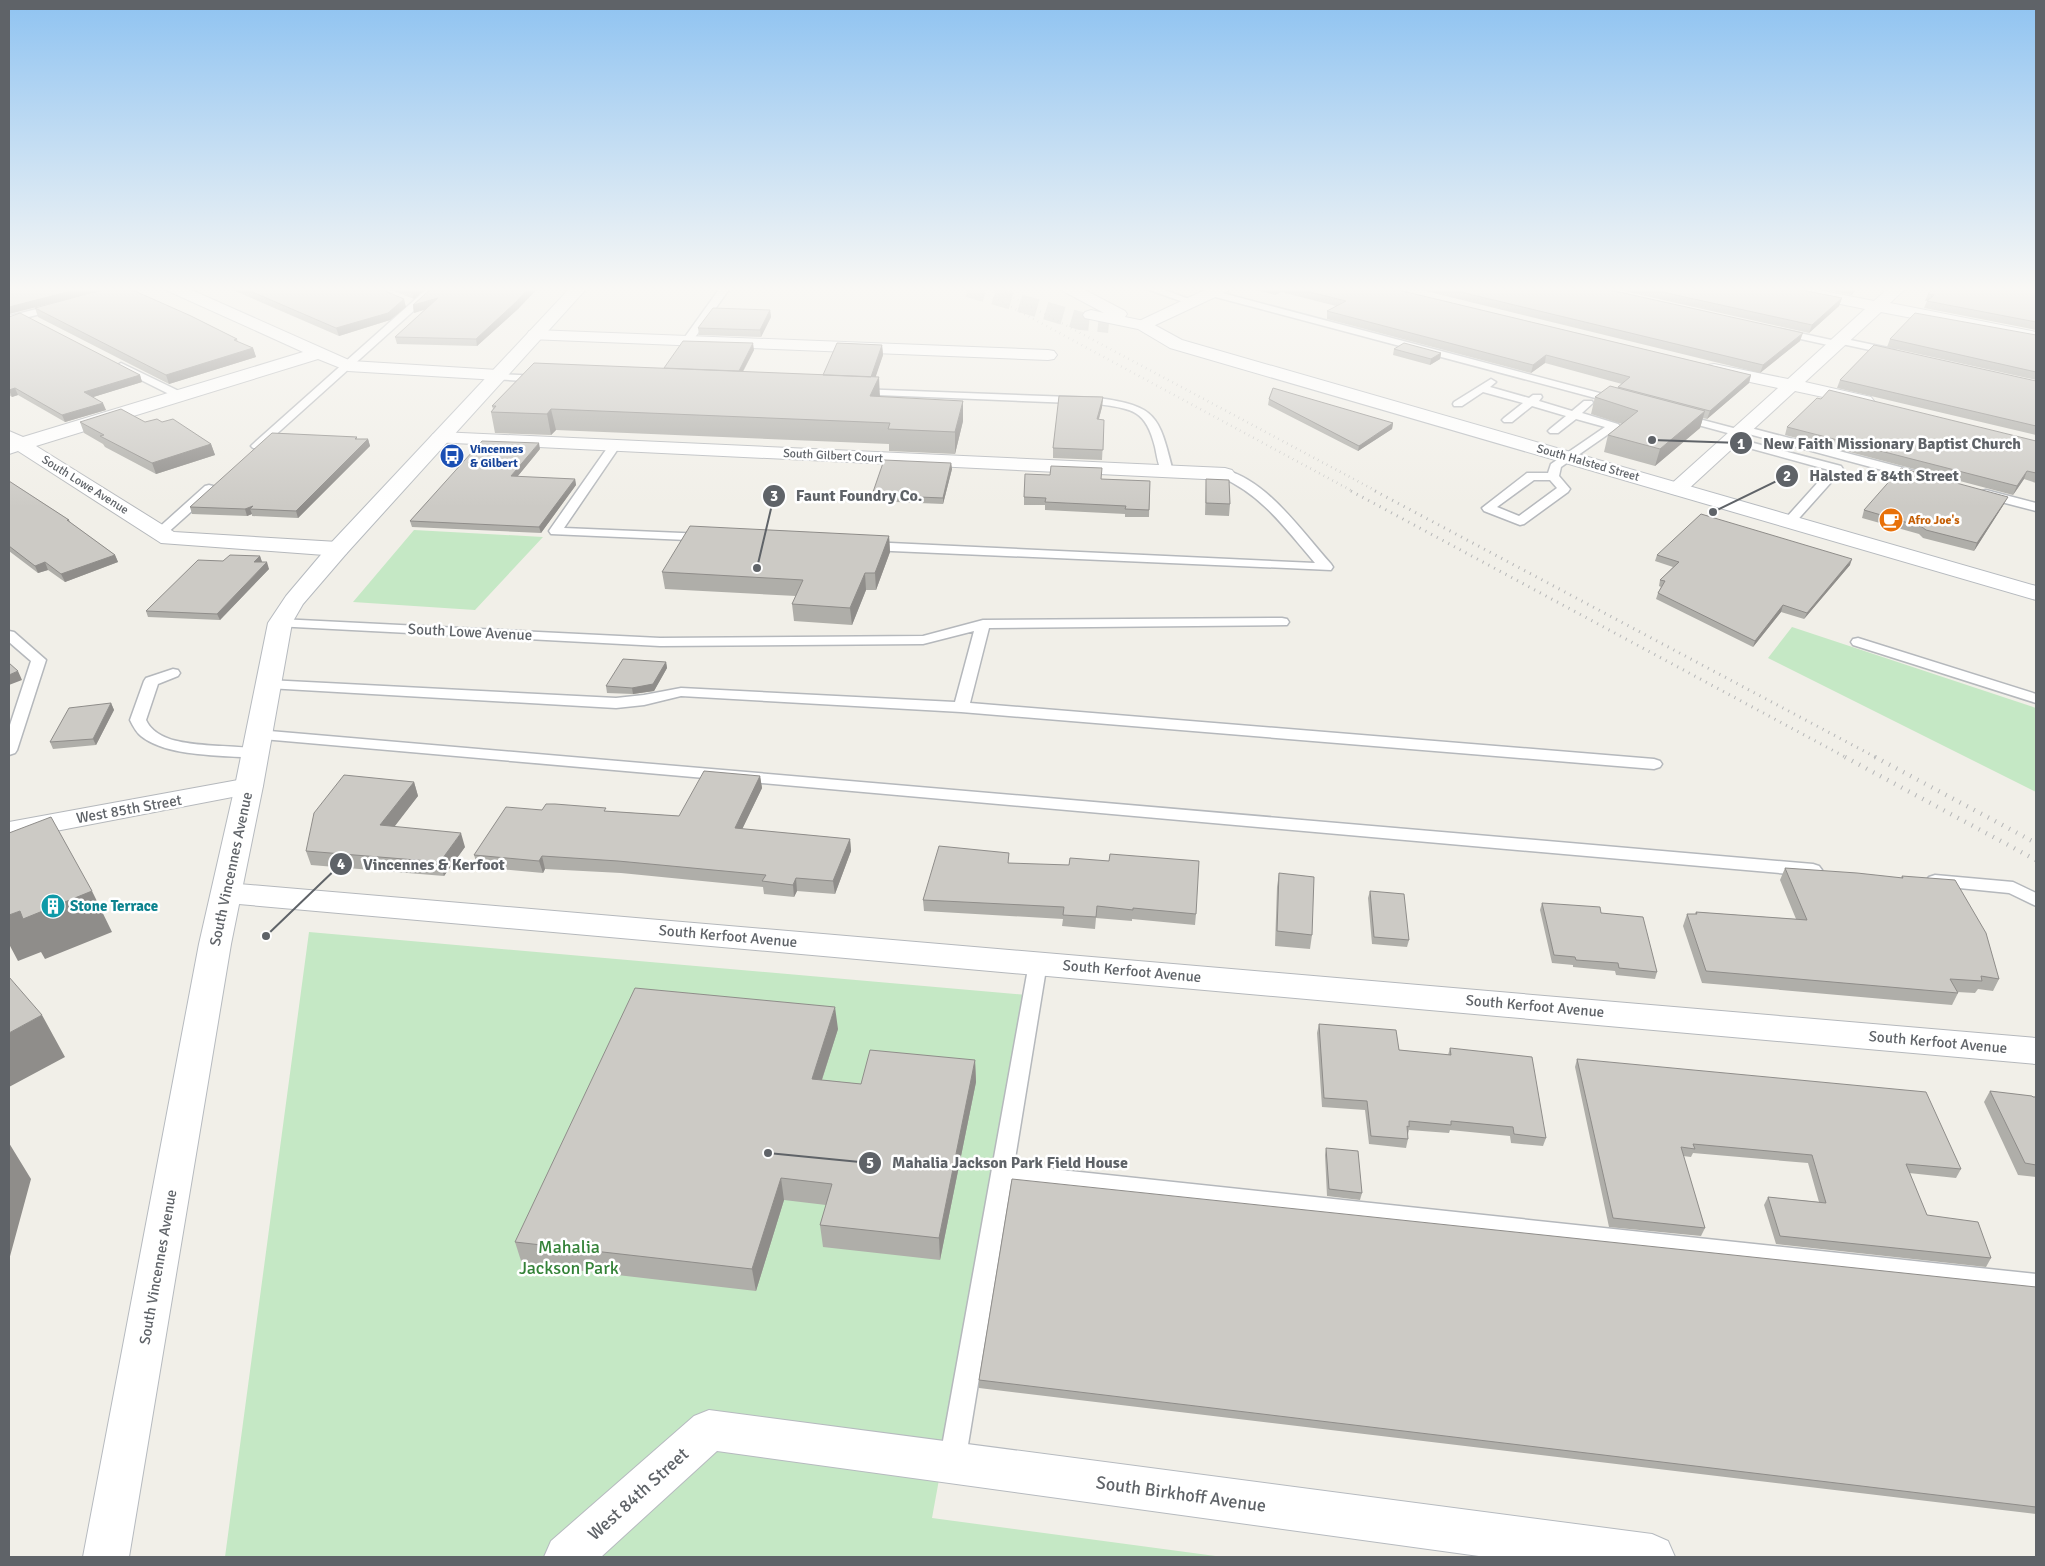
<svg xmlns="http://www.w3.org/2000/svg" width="2045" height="1566" viewBox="0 0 2045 1566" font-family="Signika,sans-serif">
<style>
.green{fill:#c5e8c5}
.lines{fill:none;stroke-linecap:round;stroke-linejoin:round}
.secondary-tunnel{stroke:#ccccc8;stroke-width:18;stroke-dasharray:18 9;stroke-linecap:butt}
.lane-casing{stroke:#b5b8bc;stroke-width:3}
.street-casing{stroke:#b5b8bc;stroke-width:2}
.secondary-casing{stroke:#b6babf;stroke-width:2}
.lane{fill:#fff;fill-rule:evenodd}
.street{fill:#fff;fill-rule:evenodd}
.secondary{fill:#fff;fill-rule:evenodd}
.rail-far2{stroke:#b6b7b8;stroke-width:2.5;stroke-dasharray:0.5 4.5;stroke-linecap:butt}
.rail-far1{stroke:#b6b7b8;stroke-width:3;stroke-dasharray:1 5.5;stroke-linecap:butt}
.rail{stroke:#b6b7b8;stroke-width:4.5;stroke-dasharray:1 7;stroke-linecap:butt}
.wall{fill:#afaea9}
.shaded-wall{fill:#8f8d8a}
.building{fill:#cccac5;stroke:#8f8d8a}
.labels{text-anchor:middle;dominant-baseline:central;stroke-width:5;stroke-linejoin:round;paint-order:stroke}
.far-transit-label{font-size:12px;font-weight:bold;fill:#164399;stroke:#fff;text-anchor:start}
.far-street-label{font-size:12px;fill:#5f6368;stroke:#fff}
.far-food-label{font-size:12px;font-weight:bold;fill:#c56008;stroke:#fff;text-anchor:start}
.street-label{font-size:15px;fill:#5f6368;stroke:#fff}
.culture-label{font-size:15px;font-weight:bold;fill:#0d838f;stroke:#fff;text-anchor:start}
.near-park-label{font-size:18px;fill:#348238;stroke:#fff}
.near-street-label{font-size:18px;fill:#5f6368;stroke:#fff}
.leader{fill:none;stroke:#5f6368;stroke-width:2}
.callout-dot{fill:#5f6368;stroke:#fff;stroke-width:2}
.mark-label{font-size:15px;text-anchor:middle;font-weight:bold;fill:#fff}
.callout-label{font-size:16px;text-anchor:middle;font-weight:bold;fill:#5f6368;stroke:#fff;stroke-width:5;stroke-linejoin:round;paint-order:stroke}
</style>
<rect width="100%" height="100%" fill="#f1efe8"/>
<!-- green -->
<path class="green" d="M414 530 543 537 475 610 353 602Z
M1792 627 2036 708V792L1768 658Z
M309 932 1027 995 932 1518 1223 1557H225Z"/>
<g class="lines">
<!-- secondary-tunnel -->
<path class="secondary-tunnel" d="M968 288 1081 321 1109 324"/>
<defs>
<path id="lane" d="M428 288H439L261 448H253L251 446 253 444Z
M720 288H730L691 343H683L682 341Z
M1144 288H1159L1197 302 1192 305 1189 304Z
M1211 290 1622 399 1623 401 1622 403H1614L1208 295V291Z
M57 304 62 307 60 309 9 322V316Z
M1781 329 1836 341 1841 338 1893 349 1898 352 1893 355 1842 344 1837 347 1778 334V330Z
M121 363 183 393 184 395 179 398 175 397 117 368 116 366Z
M497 374 541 376 546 379 541 382 493 379 492 377 493 375Z
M1491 379 1496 382 1490 387 1529 398 1533 395H1541L1542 397 1539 401 1572 411 1584 401H1592L1593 403 1582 413 1618 424 1620 426 1561 467 1559 476 1570 489 1568 492 1524 524 1520 525 1484 511 1482 508 1527 473H1548L1551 464 1605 427 1576 419 1558 433H1550L1548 431 1550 429 1566 416 1532 406 1512 422H1504L1502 420 1504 418 1523 403 1483 392 1462 406H1454L1453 404 1454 402ZM1534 480H1550L1557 488 1519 516 1497 507Z
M858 389 1098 398C1157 406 1159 416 1173 471L1167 475 1163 474C1158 466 1157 456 1155 447 1146 410 1133 409 1098 404L854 394 853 392Z
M1680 414 1737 429 1739 427H1747L1923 473 1925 476 1919 480 1745 433 1743 435H1735L1676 419 1674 417 1676 415Z
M1731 437 1841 466 1843 469 1793 525H1785L1783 522 1785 519 1829 470 1727 442 1725 440Z
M614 443 620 446 564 528 705 534 711 538 710 541 551 534 549 531 551 528 610 444Z
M1225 470C1268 481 1302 532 1331 564L1333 567 1331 570 869 550 863 546 869 542 1315 563C1285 528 1263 496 1221 477L1219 474Z
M209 485 213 486 215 489 213 492 164 536H156L154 533 156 530 205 486Z
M1986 490 2036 503V511L1982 497 1980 494 1982 491Z
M1282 618 1287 619 1289 622 1287 625 989 628 970 703 1654 759 1660 761 1662 764 1660 767 1654 769 961 712 681 696 644 705 616 708 268 688 263 687 261 684 263 681 268 680 616 698 644 695 681 688 955 702 974 631 923 644 660 646 275 626 273 623 275 620 280 619 660 638 923 636 983 620Z
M9 631 14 632 46 660 17 750 15 753 9 755V728L31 661 9 642Z
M1858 638 2036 694V703L1853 645 1851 642 1853 639Z
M173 669 178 670 180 673 178 676 158 684 146 720C161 753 230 742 261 750L263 753 261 756 255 758C222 755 167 757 141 736 136 732 133 726 130 720L144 681 146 678Z
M258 730 1813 864 1819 866 1822 870 1819 874 1813 876 252 738 250 735 252 732Z
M1935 875 2013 882 2036 893V906L2009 893 1929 885 1926 881 1929 877Z
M1038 956 1045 958 1047 963 1014 1165 2036 1274V1294L1011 1183 965 1463 961 1472 952 1475 943 1472 939 1463 1029 963 1031 958Z"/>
<path id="street" d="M166 288H187L351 361 498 370 504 371 507 375 504 379 498 380 348 371 318 359 36 446 174 532 338 542 346 544 349 549 346 554 338 556 161 543 18 451 9 454V431L23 437 303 352 168 291Z
M1209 288H1230L1228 291 1149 328H1137L1135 325 1137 322Z
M1778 288H1808L1874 301 1889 288H1906L1890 303 2036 332V342L1881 312 1805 382 1871 397 1874 401 1871 405 1865 406 1795 391 1684 493 1677 495 1670 493 1667 489 1670 485 1778 388 1708 373 1705 369 1708 365 1714 364 1788 379 1865 309 1786 293 1780 291Z
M535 330 1048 350 1054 351 1057 355 1054 359 1048 360 529 339 527 335 529 331Z
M440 432 1225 468 1232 470 1235 474 1232 478 1225 480 433 442 430 438 433 434Z
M249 778 259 780 263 786 259 792 9 840V822Z
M227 883 2036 1038V1064L227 903 216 900 212 893 216 886Z"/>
<path id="secondary" d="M570 288H587L346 554 303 604 292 623 263 786 231 944 129 1557H83L199 944 235 786 268 623 286 596 330 544Z
M1061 288H1081L1125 311 1127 314 1125 317 1149 322 1182 340 2036 586V600L1170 348 1138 329 1085 318 1083 315 1085 312 1091 310 1104 313 1063 291Z
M709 1410 1652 1534 1668 1541 1675 1557H1486L717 1451 601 1557H544L551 1541 694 1416Z"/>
</defs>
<!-- lane casing -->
<use href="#lane" class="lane-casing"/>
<!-- street casing -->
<use href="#street" class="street-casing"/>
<!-- secondary casing -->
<use href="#secondary" class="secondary-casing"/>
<!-- lane -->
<use href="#lane" class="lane"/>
<!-- street -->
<use href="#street" class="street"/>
<!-- secondary -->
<use href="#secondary" class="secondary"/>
<!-- rail-far2 -->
<path class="rail-far2" d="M976 288 1354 492
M996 288 1378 492"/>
<!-- rail-far1 -->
<path class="rail-far1" d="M1351 491 1847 758
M1375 491 1877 758"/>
<!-- rail -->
<path class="rail" d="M1845 757 2036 860
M1875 757 2036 843"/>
</g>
<!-- wall -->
<path class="wall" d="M9 288H128L191 316 237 339 238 342 253 348 256 357 169 384 38 317 35 308 78 296 9 314Z
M228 288H378L406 307 390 320 339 336Z
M386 288H425L414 299Z
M432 288H538L518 309 477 346 397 344 395 337 425 309 414 313 413 305Z
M1248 288H1390L1751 375 1749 383 1707 419 1703 418 1700 428 1655 466 1604 452 1608 435 1622 424 1591 414 1595 397 1617 388 1618 387 1622 384 1545 363 1531 373 1327 319V311L1336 306 1281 292 1275 295Z
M1413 288H1601L1800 341 1760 373Z
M1610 288H1791L1842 298 1839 306 1809 333Z
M1818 288H1858L1851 295Z
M2036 290V330L1924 308 1927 301H1925L1928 294Z
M770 310 771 317 761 337 699 335 698 328Z
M9 317 140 375 142 382 93 397 106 410 65 422 18 395 12 397 9 395Z
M2036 335V380L1887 347 1890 339Z
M882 345 883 355 875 377 880 397 963 421 955 454 889 451V444L556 430 551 435 495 433 491 412 493 409 492 406 664 368 754 350 743 372 823 375Z
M1394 349 1441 353 1440 359 1430 365 1393 355Z
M1840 380 2036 381V435L1837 388Z
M1103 397 1102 407 1099 419 1104 420 1102 460 1053 458V448Z
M1269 399 1393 423 1392 429 1358 451 1268 405Z
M80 422H162L211 444 215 455 156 474 105 447 103 444 84 433Z
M1787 427 2036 441V483L2024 479 2013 495 1785 435Z
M357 437V439H368L370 446 298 518 252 516V514L247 516 192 514 190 507Z
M540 449 517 477 575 479 576 485 541 533 412 527 410 521Z
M951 463 952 469 943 504 873 501 872 495Z
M1101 479 1150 481 1149 517H1125V514L1045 510V505H1024V497Z
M1206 479 1230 504 1229 516 1205 515Z
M9 481 69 520 71 523 115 555 118 562 65 582 48 570 38 573 9 551Z
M2004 504 1974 551 1923 538 1919 534 1862 518 1864 510Z
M889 536 890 552 876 590H866L852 625 794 621 792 604 796 596 665 589 662 572Z
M1657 555 1850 565 1804 619 1781 612 1753 647 1656 599 1658 593 1661 587 1659 586 1660 580 1673 567 1655 561Z
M260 556 262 562 269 569 220 620 148 617 146 611 223 561Z
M666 662 667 668 654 691 633 694 607 693 606 686Z
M111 703 114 710 96 745 53 749 50 742Z
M760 776 762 788 742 829 850 839 851 851 835 894 797 891 794 897 764 894 763 887 621 873 545 869 543 873 478 867 474 855 542 810 606 811 679 816Z
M414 782 418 796 394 826 465 847 444 876 311 865 306 851Z
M1010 863 1196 914 1195 925 1132 919V921L1096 918 1095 929 1062 926 1063 919 924 911 923 900Z
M1785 868 1901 878 1902 876 1999 979 1993 991 1978 989 1975 993 1957 992 1958 993 1952 1005 1702 983 1683 926 1687 914H1695L1696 912 1796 919 1780 880Z
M1279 873 1312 935 1310 949 1275 946 1277 887Z
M1370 891 1409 940 1407 947 1372 944 1368 898Z
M1542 903 1601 913 1657 972 1655 979 1616 975 1615 971 1573 967V965L1552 963 1540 910Z
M1319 1024 1399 1050 1448 1055 1450 1048 1546 1138 1543 1146 1511 1143 1510 1136 1450 1130 1449 1133 1409 1130 1408 1134V1139L1406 1148 1369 1144 1365 1110 1322 1107 1317 1033Z
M838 1029 822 1080 861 1084 975 1060 976 1082 940 1260 823 1247 820 1225 826 1205 784 1200 756 1291 522 1264 515 1242Z
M1577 1059 1961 1169 1956 1178 1909 1173 1927 1215 1991 1258 1986 1267 1776 1244 1764 1205 1768 1197 1819 1202 1808 1163 1693 1153 1691 1157 1683 1156 1705 1228 1701 1236 1609 1227 1575 1067Z
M1990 1091 2036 1097V1177L2018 1175 1984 1102Z
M1326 1148 1362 1193 1360 1200 1327 1196 1325 1155Z
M2036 1287V1514L979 1388V1380Z"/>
<!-- shaded-wall -->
<path class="shaded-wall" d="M83 288H111L9 314V307Z
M416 288H425L414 299 412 292Z
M529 288H538L518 309 477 346 476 339Z
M1276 288H1281V292L1275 295Z
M1853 288H1858L1851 295Z
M438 298 440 305 414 313 413 305Z
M1842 298 1839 306 1809 333 1812 325Z
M404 299 406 307 390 320 339 336 336 328Z
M770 310 771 317 761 337 760 330Z
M1803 333 1800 341 1760 373 1763 365Z
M753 343 754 350 737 382V375Z
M882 345 883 355 872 388 871 377Z
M253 348 256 357 169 384 166 375Z
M1441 353 1440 359 1430 365 1431 359Z
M1546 355 1545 363 1531 373 1533 365Z
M140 375 142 382 87 399 84 392Z
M1751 375 1749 383 1707 419 1710 411Z
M879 377 880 398 870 396Z
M15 388 18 395 12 397 9 390Z
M1103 397 1102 407 1096 429 1097 419Z
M963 401V421L955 454V432Z
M103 403 106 410 65 422 62 415Z
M551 409 556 430 551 435 547 414Z
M1705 411 1700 428 1655 466 1660 449Z
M1393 423 1392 429 1358 451 1359 446Z
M368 439 370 446 298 518 296 511Z
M539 443 540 449 513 482 511 476Z
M211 444 215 455 156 474 152 463Z
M951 463 952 469 943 504V498Z
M2027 471 2024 479 2013 495 2017 486Z
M575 479 576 485 541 533 539 527Z
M2008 497 2004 504 1974 551 1977 543Z
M253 506 250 509 252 514 247 516 245 509Z
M889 536 890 552 876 590 875 573Z
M115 555 118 562 65 582 61 574Z
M260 556 262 562H254Z
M1852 559 1850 565 1804 619 1807 613Z
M45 562 48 570 38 573 35 566Z
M267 562 269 569 220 620 217 614Z
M865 573 866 590 852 625 850 608Z
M1783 605 1781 612 1753 647 1755 641Z
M666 662 667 668 654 691 633 694 632 688Z
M18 671 22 680 9 685V675Z
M111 703 114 710 96 745 93 739Z
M760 776 762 788 737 840 735 828Z
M414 782 418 796 385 839 380 825Z
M461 833 465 847 444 876 440 862Z
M850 839 851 851 835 894 833 881Z
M542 856 545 869 543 873 539 861Z
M796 878 797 891 794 897 793 885Z
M92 891 112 932 45 959 41 952 18 961 9 944V915L20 911Z
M835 1007 838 1029 815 1101 812 1079Z
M42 1015 65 1057 9 1087V1033Z
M975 1060 976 1082 940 1260 939 1238Z
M9 1143 31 1179 9 1260Z
M781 1178 784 1200 756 1291 752 1269Z"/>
<!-- building -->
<path class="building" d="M9 288H83L9 307Z
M109 288H128L191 316 237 339 234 340 253 348 166 375 35 308Z
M243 288H378L404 299 388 313 336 328Z
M403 288H416L412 292Z
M432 288H529L516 302 476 339 395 337 438 298 413 305Z
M1294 288H1390L1751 375 1710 411 1618 387 1630 377 1546 355 1533 365 1327 311 1346 301Z
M1444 288H1601L1803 333 1763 365Z
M1644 288H1791L1842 298 1812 325Z
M1934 288H2027L2036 290V322L1927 301 1934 295 1928 294Z
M713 308 770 310 760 330 698 328Z
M20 313 140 375 84 392 103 403 62 415 15 388 9 390V317Z
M1915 313 2036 335V372L1890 339Z
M683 341 753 343 739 371 664 368Z
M837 343 882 345 871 377 823 375Z
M1404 343 1441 353 1431 359 1394 349Z
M1874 345 2036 381V426L1840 380Z
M534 363 879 377 870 396 963 401 955 432 888 429 890 423 551 409 547 414 491 412 496 406H492Z
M1610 386 1705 411 1660 449 1608 435 1638 411 1595 397Z
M1273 388 1393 423 1359 446 1269 399Z
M1829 390 2036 441V473L2027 471 2017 486 1787 427 1817 398 1821 399Z
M1059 396 1103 397 1097 419 1104 420 1103 450 1053 448Z
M121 409 145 422 157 419 162 422 173 419 211 444 152 463 100 436 104 435 80 422Z
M272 433 357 437 355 439H368L296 511 250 509 253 506 245 509 190 507Z
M482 441 539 443 511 476 575 479 539 527 410 521Z
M884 460 951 463 943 498 872 495Z
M1051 466 1102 468 1101 479 1150 481 1149 510 1125 509 1126 506 1045 502 1046 498 1024 497 1025 474 1050 475Z
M1901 468 2008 497 1977 543 1926 530 1922 527 1864 510Z
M1206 479 1229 480 1230 504 1206 503Z
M9 481 69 520H67L115 555 61 574 45 562 35 566 9 546Z
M1701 514 1852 559 1807 613 1783 605 1755 641 1658 593 1665 581 1660 580 1679 562 1657 555Z
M690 526 889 536 875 573H865L850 608 792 604 803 580 662 572Z
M230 555 260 556 254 562H267L217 614 146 611 198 560 223 561Z
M623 659 666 662 653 684 632 688 606 686Z
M9 663 18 671 9 675Z
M111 703 93 739 50 742 69 708Z
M704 771 760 776 735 828 850 839 833 881 796 878 793 885 762 881 766 875 618 861 542 856 539 861 474 855 506 807 542 810 546 804H555L606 808 604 811 679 816Z
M344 775 414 782 380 825 461 833 440 862 306 851 314 813Z
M51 817 92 891 23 919 20 911 9 915V833Z
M939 846 1009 853 1008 863 1069 865 1070 858 1109 861 1110 854 1199 861 1196 914 1133 908V910L1097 906 1096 917 1063 915 1064 907 923 900Z
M1785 868 1857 873 1903 878 1902 876 1955 880 1986 933 1999 979 1981 976 1982 981 1950 979 1958 993 1706 971 1687 914H1697L1696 912 1807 920Z
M1279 873 1314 877 1312 935 1277 931Z
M1370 891 1404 894 1409 940 1374 937Z
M1542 903 1600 907 1601 913 1643 917 1657 972 1619 968 1618 963 1576 960 1575 957 1554 955Z
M9 977 42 1015 9 1033Z
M635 988 835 1007 812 1079 861 1084 870 1050 975 1060 939 1238 820 1225 832 1184 781 1178 752 1269 515 1242Z
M1319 1024 1396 1030 1399 1050 1451 1055 1450 1048 1532 1057 1546 1138 1514 1134 1513 1127 1451 1121V1125L1409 1121V1127L1407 1126 1408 1139 1371 1136 1367 1101 1324 1098Z
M1577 1059 1926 1092 1961 1169 1906 1164 1927 1215 1978 1222 1991 1258 1780 1236 1768 1197 1826 1203 1812 1155 1693 1144 1695 1149 1681 1147 1705 1228 1613 1218Z
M1990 1091 2032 1096 2033 1097H2036V1165L2025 1163Z
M1326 1148 1358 1151 1362 1193 1329 1189Z
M1012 1179 2036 1287V1507L979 1380Z"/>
<!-- sky -->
<linearGradient id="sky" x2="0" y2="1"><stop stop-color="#8fc3f1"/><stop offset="0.57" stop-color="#f9f8f5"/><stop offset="1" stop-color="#f9f8f5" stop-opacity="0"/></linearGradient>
<rect width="2045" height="507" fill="url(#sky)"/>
<!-- icons -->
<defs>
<symbol id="bus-disc" viewBox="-11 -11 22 22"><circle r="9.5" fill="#1a4fb4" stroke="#fff"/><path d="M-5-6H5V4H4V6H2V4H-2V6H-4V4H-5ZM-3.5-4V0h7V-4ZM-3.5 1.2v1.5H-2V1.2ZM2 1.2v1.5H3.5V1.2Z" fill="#fff"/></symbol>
<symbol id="cafe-disc" viewBox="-11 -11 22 22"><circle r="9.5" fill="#e8710a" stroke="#fff"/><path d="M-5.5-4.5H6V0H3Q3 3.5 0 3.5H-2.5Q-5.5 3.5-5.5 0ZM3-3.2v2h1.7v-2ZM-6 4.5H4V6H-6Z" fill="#fff"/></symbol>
<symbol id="building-disc" viewBox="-11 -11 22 22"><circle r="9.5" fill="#0f9aa8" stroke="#fff"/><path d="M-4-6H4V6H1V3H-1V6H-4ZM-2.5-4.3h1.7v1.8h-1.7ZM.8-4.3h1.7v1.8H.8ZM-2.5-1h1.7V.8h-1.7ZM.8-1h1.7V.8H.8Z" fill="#fff"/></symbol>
</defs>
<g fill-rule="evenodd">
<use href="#bus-disc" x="438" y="442" width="28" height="28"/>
<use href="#cafe-disc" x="1877" y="506" width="28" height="28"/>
<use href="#building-disc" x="39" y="892" width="28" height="28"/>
</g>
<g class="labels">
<!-- far-transit labels -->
<g class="far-transit-label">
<text x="470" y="449">Vincennes<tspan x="470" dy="14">&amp; Gilbert</tspan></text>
</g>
<!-- far-street labels -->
<g class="far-street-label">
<text transform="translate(833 456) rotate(3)">South Gilbert Court</text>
<text transform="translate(1588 463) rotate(16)">South Halsted Street</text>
<text transform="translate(85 485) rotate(32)">South Lowe Avenue</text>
</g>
<!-- far-food labels -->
<g class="far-food-label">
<text x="1908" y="520">Afro Joe's</text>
</g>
<!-- street labels -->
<g class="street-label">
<text transform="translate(470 632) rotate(3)">South Lowe Avenue</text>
<text transform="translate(129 809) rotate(-10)">West 85th Street</text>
<text transform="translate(231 869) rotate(-78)">South Vincennes Avenue</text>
<text transform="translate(728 936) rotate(5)">South Kerfoot Avenue</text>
<text transform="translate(1132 971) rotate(5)">South Kerfoot Avenue</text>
<text transform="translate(1535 1006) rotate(5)">South Kerfoot Avenue</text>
<text transform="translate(1938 1042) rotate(5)">South Kerfoot Avenue</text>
<text transform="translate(158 1267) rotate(-80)">South Vincennes Avenue</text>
</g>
<!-- culture labels -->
<g class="culture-label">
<text x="70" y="906">Stone Terrace</text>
</g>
<!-- near-park labels -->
<g class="near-park-label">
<text x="569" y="1247">Mahalia<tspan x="569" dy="21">Jackson Park</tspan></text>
</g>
<!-- near-street labels -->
<g class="near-street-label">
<text transform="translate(638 1494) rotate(-42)">West 84th Street</text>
<text transform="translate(1181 1494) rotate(8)">South Birkhoff Avenue</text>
</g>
</g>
<!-- callouts -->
<path class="leader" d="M1652 440L1741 443M1713 512L1787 476M757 568L774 496M266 936L341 864M768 1153L870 1163"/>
<g class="callout-dot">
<circle cx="1652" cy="440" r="5"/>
<circle cx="1713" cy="512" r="5"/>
<circle cx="757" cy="568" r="5"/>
<circle cx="266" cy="936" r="5"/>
<circle cx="768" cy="1153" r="5"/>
<circle cx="1741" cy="443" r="12"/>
<circle cx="1787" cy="476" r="12"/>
<circle cx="774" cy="496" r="12"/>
<circle cx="341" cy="864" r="12"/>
<circle cx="870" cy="1163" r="12"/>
</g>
<g class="mark-label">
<text x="1741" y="449">1</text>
<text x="1787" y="481">2</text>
<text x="774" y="501">3</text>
<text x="341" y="869">4</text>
<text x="870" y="1168">5</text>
</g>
<g class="callout-label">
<text x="1892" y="449">New Faith Missionary Baptist Church</text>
<text x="1884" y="481">Halsted &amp; 84th Street</text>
<text x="859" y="501">Faunt Foundry Co.</text>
<text x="434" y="870">Vincennes &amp; Kerfoot</text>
<text x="1010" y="1168">Mahalia Jackson Park Field House</text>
</g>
<!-- border -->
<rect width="2045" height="1566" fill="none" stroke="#5f6368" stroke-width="20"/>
</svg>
